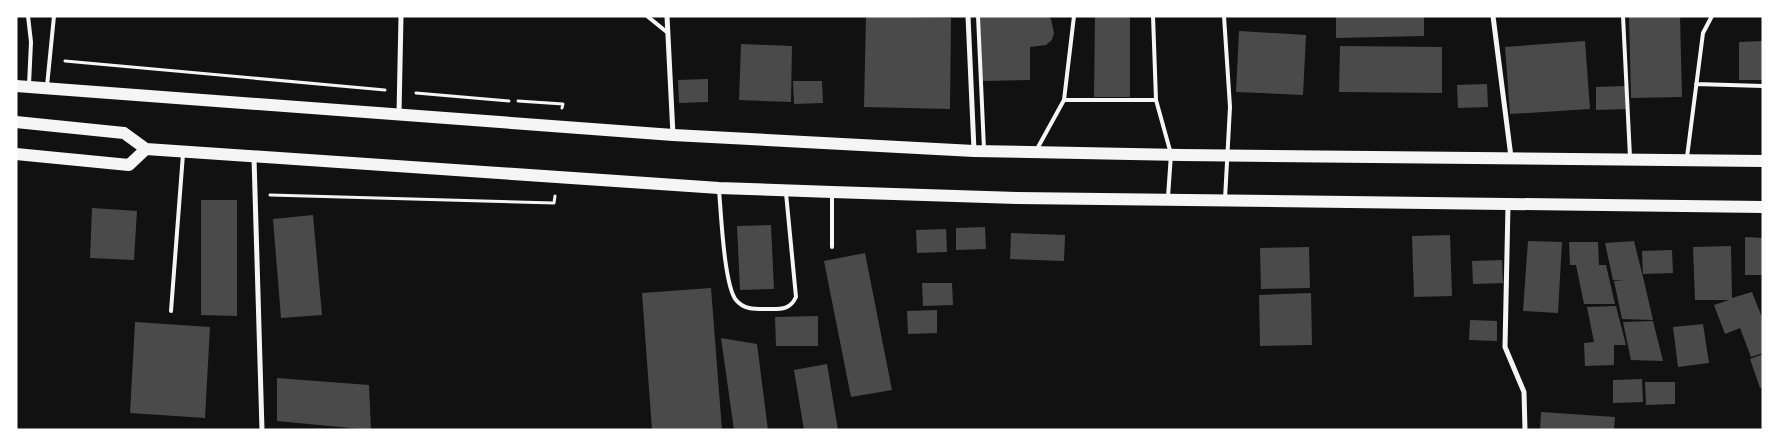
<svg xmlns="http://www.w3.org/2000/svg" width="1779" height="446" viewBox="0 0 1779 446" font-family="Barlow,sans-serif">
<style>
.building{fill:#4a4a4a}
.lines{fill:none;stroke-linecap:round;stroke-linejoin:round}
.path{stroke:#f5f5f5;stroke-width:3}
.service{stroke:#f5f5f5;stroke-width:4}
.minor{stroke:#f5f5f5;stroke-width:5}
.primary{stroke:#f5f5f5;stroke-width:12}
</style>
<rect width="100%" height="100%" fill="#111"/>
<!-- building -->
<path class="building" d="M866 16 951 18 950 109 864 107Z
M980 16H1048L1051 19 1054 33 1052 40 1046 45 1030 47V80L981 81Z
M1095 16H1130V97H1094Z
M1336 16H1424V36L1336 38Z
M1629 16H1680L1682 97 1631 98Z
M1239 31 1306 35 1303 95 1236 92Z
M1585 41 1590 109 1510 114 1505 47Z
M1763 41V80H1739V42Z
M741 44 792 46 791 102 739 100Z
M1340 46 1442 47V93L1339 92Z
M708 79V102L679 103 678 80Z
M793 81H822L823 103 794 104Z
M1487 84 1488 107 1458 108 1457 85Z
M1625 86 1626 109 1596 110V87Z
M201 200H237V316L201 315Z
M92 208 137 211 134 260 90 258Z
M313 215 322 315 281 318 273 219Z
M771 225 774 289 740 290 737 226Z
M985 227 986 249 956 250V228Z
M946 229 947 252 917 253 916 230Z
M1011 233 1065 235 1064 261 1010 259Z
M1450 235 1452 296 1414 297 1412 236Z
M1745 237 1763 238V275H1745Z
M1528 241 1562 242 1558 313 1523 311Z
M1634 241 1644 281 1653 320 1622 319 1614 281H1624L1613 280 1605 243Z
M1569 242H1598L1599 265H1606L1615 304H1584L1576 265H1570Z
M1731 246 1732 298 1752 292 1763 320V353L1751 357 1740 328 1725 334 1714 305 1729 300H1695L1693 247Z
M1309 247 1310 288 1261 289 1260 248Z
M1672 250 1673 273 1643 274 1642 251Z
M865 253 892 390 851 397 824 261Z
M1502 260 1503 283 1473 284 1472 261Z
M922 283H952L953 305 923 306Z
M711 288 722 430H652L642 293Z
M1311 293 1312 345 1260 346 1259 295Z
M1616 306 1626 345H1614V365L1585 366 1584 343 1594 342 1587 307Z
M937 310V333L908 334 907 311Z
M818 316V346H776L775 317Z
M1470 320 1497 321V341L1469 340Z
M1653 321 1663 361 1631 360 1623 322Z
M135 322 210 327 205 418 130 413Z
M1703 324 1709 363 1678 367 1673 327Z
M721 338 757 344 768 430H734Z
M1763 354V387L1760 388 1750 359Z
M827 364 838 430H804L794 370Z
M277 378 369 385 371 430 277 421Z
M1642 379 1643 402 1613 403V380Z
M1645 382H1675V404L1646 405Z
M1541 412 1615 417 1614 430H1540Z"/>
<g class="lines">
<!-- path -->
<path class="path" d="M65 61 385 90
M416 93 509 101
M518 101 563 104 562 108
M270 195 554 203 555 196"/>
<!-- service -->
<path class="service" d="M28 16 31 42 29 85
M647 16 668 33
M978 16 984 149
M1153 16 1156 100 1171 154 1168 197
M1224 16 1230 107 1225 199
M1623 16 1630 157
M1696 84 1763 86
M47 86 54 16
M1064 100H1156
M1037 149 1064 100 1074 16
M1687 157 1703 33 1712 16
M719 190C721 212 724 285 736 300 744 310 756 309 768 309 781 309 790 310 796 297L786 193
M832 247V194
M171 311 183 154"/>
<!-- minor -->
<path class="minor" d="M667 16 673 135
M968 16 974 150
M1493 16 1511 157
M399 113 401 16
M254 158 262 430
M1508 205 1505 347 1524 392 1525 430"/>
<!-- primary -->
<path class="primary" d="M16 86 673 135 974 151 1182 155 1763 161
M16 122 124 133 146 149
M16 154 129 165 146 149 719 188 832 192 1017 198 1763 207"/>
</g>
<!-- border -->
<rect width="1779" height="446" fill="none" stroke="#ffffff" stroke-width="35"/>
</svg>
